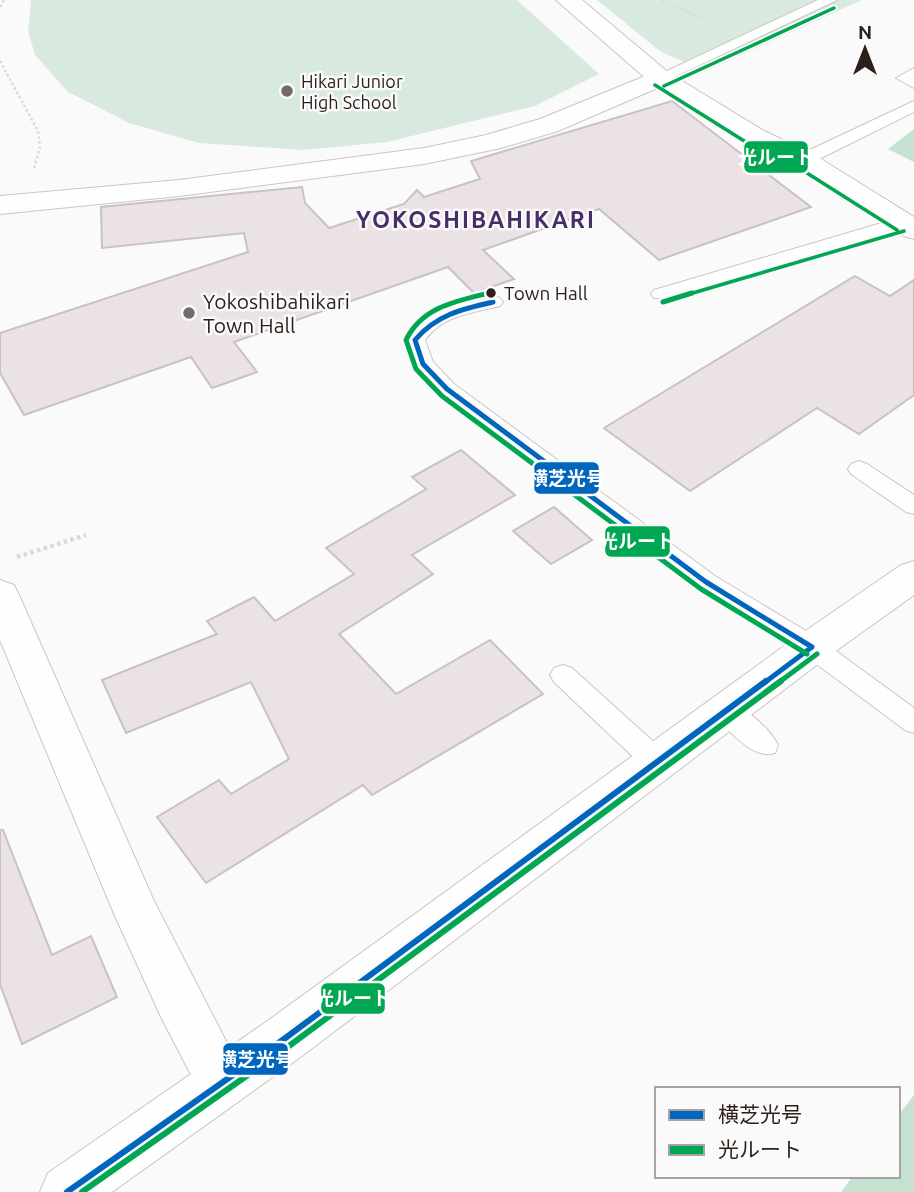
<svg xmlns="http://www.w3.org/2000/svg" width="914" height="1192" viewBox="0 0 914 1192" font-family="Ubuntu,'Noto Sans JP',sans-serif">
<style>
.green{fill:#d8eae0}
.forest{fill:#c5e1d2}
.building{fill:#ebe2e5;stroke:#c8c2c5;stroke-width:2}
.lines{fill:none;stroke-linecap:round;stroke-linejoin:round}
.lane-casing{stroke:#ccc5c2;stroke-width:2}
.street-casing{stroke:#ccc5c2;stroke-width:2}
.secondary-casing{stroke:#ccc5c2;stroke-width:2}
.path-far1{stroke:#dbdada;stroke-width:2.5;stroke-dasharray:2.5 2.5;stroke-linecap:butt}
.path{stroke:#dbdada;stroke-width:4.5;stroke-dasharray:3.5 3.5;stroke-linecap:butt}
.lane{fill:#fefefe;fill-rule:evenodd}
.street{fill:#fefefe;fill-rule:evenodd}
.secondary{fill:#fefefe;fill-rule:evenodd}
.bus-1-far1-casing{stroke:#fafafa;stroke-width:10}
.bus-1-casing{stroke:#fafafa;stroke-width:11}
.bus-2-far2-casing{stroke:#fafafa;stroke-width:7}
.bus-2-far1-casing{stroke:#fafafa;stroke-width:10}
.bus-2-casing{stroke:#fafafa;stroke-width:11}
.bus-1-far1{stroke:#0065bd;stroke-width:5}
.bus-1{stroke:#0065bd;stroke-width:6}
.bus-2-far2{stroke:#00a651;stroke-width:3.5}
.bus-2-far1{stroke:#00a651;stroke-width:5}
.bus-2{stroke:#00a651;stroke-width:6}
.poi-dot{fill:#746b68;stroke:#fafafa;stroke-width:2.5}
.bus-dot{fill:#2c1e19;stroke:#fafafa;stroke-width:2.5}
.labels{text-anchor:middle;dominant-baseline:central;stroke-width:5;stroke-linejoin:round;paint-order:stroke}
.far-poi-label{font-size:18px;fill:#2c1e19;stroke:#fafafa;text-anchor:start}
.bus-label{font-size:19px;fill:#2c1e19;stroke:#fafafa;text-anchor:start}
.poi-label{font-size:21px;fill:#2c1e19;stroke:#fafafa;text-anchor:start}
.far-district-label{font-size:23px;font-weight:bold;letter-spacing:2px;fill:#492d67;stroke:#fafafa}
.line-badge{stroke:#fafafa;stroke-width:2.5}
.badge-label{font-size:19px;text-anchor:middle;font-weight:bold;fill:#fff}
</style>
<rect width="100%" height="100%" fill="#fafafa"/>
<!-- green -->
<path class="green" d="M31 0H517L599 74 535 106 387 142 303 150 199 143 129 123 68 92 35 55 28 31Z
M597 0H862L706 71 661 52Z"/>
<!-- forest -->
<path class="forest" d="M914 129V162L888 149Z
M914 1095V1192H841L853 1176H898V1116Z"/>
<!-- building -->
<path class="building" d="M672 101 811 207 659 260 599 209 483 250 514 279 474 293 448 267 234 342 257 372 212 388 191 357 24 415 0 373V333L248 252 244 233 102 248 101 207 302 187 305 203 329 228 404 204 417 190 424 197 480 179 471 161Z
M855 276 890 296 914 280V395L859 434 817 408 690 491 604 428Z
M461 450 515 495 412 555 433 574 339 634 396 694 490 640 543 694 372 795 363 785 206 883 157 817 219 780 231 794 289 759 251 682 126 733 102 680 217 634 207 621 254 597 275 621 354 574 326 548 426 489 412 477Z
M554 507 592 540 551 564 513 531Z
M0 830H3L52 955 91 936 117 997 22 1044 0 984Z"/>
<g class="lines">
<defs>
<path id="lane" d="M818 0H837L666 81 660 83 652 78Z
M914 68V88L896 78Z
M914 101V112L809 164H797L794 160 797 156Z
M902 217 909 219 911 223 909 227 668 298H654L651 294 654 290Z
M493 296 500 298 503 302 500 306C472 313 443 315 425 340L433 362 454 384 715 576 821 640 914 708V733L905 730 803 654 697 588 440 394 413 364 405 340C426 308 458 304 493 296Z
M859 461 867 464 914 495V514L906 512 851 474 848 469 851 464Z
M563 665 572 668 667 754 671 762 667 770 657 773 647 770 554 682 550 675 554 668Z
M725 700C743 706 770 728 778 745L775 753C753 760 732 732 716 719L712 711 716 703Z"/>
<path id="street" d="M660 70 669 73 673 78 669 83 558 131 501 148 424 164 179 196 0 214V196L179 180 424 148 486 135 540 119Z
M0 580 14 585 19 595 154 901 247 1082 240 1100 222 1107 204 1100 161 1017 115 916 0 640Z"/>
<path id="secondary" d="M556 0H582L669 73 764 131 813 154 914 217V239L904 236 793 166 744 143 651 83Z
M914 561V595L826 658 302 1056 112 1192H40L48 1173 266 1022 798 636 901 565Z"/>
</defs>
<!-- lane casing -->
<use href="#lane" class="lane-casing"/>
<!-- street casing -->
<use href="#street" class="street-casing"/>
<!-- secondary casing -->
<use href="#secondary" class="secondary-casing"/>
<!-- path-far1 -->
<path class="path-far1" d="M662 0 709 22
M0 7 4 0
M0 61 38 131 40 147 34 168"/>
<!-- path -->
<path class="path" d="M17 557 86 535"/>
<!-- lane -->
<use href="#lane" class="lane"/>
<!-- street -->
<use href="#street" class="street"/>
<!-- secondary -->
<use href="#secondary" class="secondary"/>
<defs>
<path id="bus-1-far1" d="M493 302C462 309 436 315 415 340L423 364 447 389 706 582 812 647
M764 683 812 647"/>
<path id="bus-1" d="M67 1192 284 1039 766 681"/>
<path id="bus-2-far2" d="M655 85 749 144 799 168 897 230
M664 86 834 8
M481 295 491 293
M686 295 904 231"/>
<path id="bus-2-far1" d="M489 293C456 301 422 307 406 340L416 369 442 396 701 589 807 654
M663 302 692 293
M778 683 817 654"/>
<path id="bus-2" d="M82 1192 289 1046 781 681"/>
</defs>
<!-- bus-1-far1 casing -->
<use href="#bus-1-far1" class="bus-1-far1-casing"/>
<!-- bus-1 casing -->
<use href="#bus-1" class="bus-1-casing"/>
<!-- bus-2-far2 casing -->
<use href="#bus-2-far2" class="bus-2-far2-casing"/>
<!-- bus-2-far1 casing -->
<use href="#bus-2-far1" class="bus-2-far1-casing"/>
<!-- bus-2 casing -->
<use href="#bus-2" class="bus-2-casing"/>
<!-- bus-1-far1 -->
<use href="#bus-1-far1" class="bus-1-far1"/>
<!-- bus-1 -->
<use href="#bus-1" class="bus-1"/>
<!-- bus-2-far2 -->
<use href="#bus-2-far2" class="bus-2-far2"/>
<!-- bus-2-far1 -->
<use href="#bus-2-far1" class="bus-2-far1"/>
<!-- bus-2 -->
<use href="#bus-2" class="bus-2"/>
</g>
<!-- markers -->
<g class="poi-dot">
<circle cx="287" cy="91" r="7"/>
<circle cx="189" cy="313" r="7"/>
</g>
<circle class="bus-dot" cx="491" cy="293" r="6"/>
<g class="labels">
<!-- far-poi labels -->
<g class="far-poi-label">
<text x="301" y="81">Hikari Junior<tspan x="301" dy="21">High School</tspan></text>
</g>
<!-- bus labels -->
<g class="bus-label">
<text x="504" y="293">Town Hall</text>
</g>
<!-- poi labels -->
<g class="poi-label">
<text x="203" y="301">Yokoshibahikari<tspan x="203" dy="24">Town Hall</tspan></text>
</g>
<!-- far-district labels -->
<g class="far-district-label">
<text x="476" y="219">YOKOSHIBAHIKARI</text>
</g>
</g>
<g class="line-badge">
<rect x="743" y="140" width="66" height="34" rx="7" fill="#00a651"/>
<rect x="533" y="461" width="67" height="34" rx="7" fill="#0065bd"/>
<rect x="604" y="525" width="67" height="33" rx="7" fill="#00a651"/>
<rect x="320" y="982" width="66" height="33" rx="7" fill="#00a651"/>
<rect x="222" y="1042" width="67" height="34" rx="7" fill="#0065bd"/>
</g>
<g class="badge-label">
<text x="776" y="164">光ルート</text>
<text x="567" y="485">横芝光号</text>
<text x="637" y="548">光ルート</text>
<text x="353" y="1005">光ルート</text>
<text x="256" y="1066">横芝光号</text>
</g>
<!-- legend -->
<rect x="655" y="1087" width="245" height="91" fill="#fafafa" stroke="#a8a2a0" stroke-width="2"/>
<rect x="669" y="1110" width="35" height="10" fill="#0065bd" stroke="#a8a2a0" stroke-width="2"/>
<text x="718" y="1122" font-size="21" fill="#2c1e19">横芝光号</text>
<rect x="669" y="1145" width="35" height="10" fill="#00a651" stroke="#a8a2a0" stroke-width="2"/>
<text x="718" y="1157" font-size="21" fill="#2c1e19">光ルート</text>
<!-- north arrow -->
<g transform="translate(865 49)" stroke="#fafafa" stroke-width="5" paint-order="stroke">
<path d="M0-5L12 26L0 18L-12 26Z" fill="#2c1e19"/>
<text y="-10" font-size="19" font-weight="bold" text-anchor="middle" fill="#2c1e19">N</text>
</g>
</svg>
